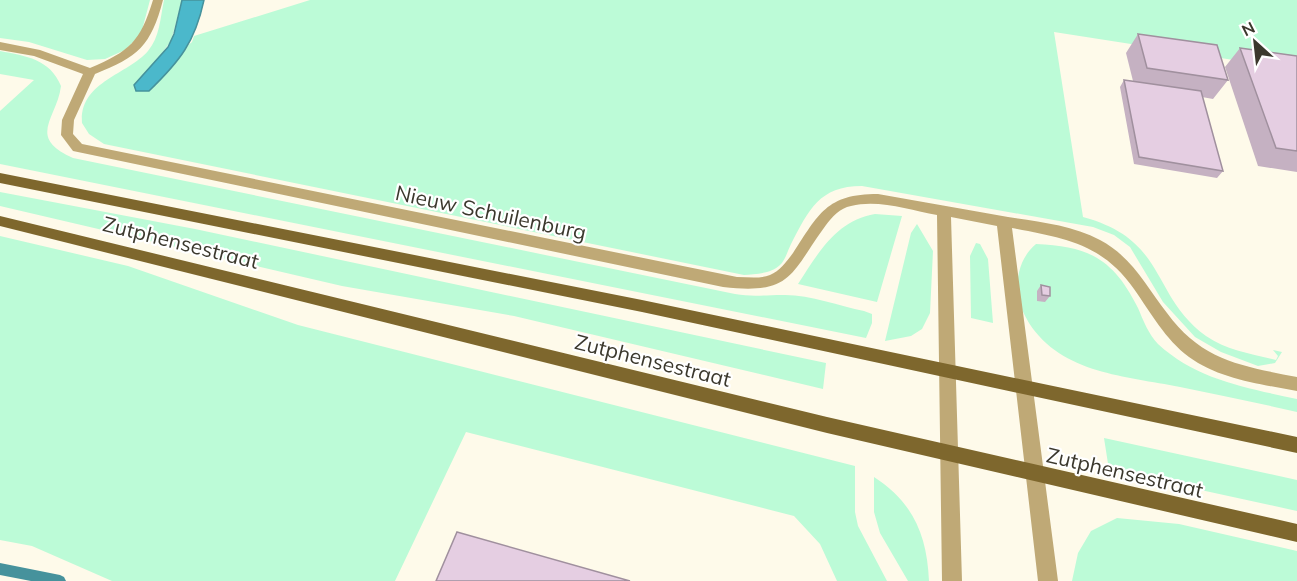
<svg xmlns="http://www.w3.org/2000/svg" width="1297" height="581" viewBox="0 0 1297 581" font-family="Mulish,sans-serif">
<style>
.green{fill:#bcfbd7}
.water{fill:#4bb8cb;stroke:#46929c;stroke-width:1.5}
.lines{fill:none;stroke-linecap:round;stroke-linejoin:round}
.stream{fill:#46929c;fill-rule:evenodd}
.minor{fill:#bfa976;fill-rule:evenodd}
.primary{fill:#7e672d;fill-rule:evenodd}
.wall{fill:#c5b1c2}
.building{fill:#e5cee2;stroke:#a0909e;stroke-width:1.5}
.labels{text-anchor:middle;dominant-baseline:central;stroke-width:4.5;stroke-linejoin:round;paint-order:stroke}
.street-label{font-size:21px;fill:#3b382d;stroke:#fff}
</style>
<rect width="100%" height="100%" fill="#fefaea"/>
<!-- green -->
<path class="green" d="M0 0H150L141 34 125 50 105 59 87 60 29 42 0 38Z
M164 0H182L171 41 134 90 192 42 194 36 310 0H1297V70L1054 32 1083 217C1168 240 1150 295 1206 336 1226 350 1252 354 1276 360L1278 356 1273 350 1282 352 1275 363 1258 366 1221 352 1195 337 1163 302 1130 247 1114 235 1093 227 862 186C819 186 809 210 791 244 788 250 785 261 780 265 771 274 754 274 744 275L104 144 89 134 82 123C79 82 127 75 148 51 160 36 160 19 164 0Z
M0 51C26 56 50 59 61 86 57 119 26 137 73 158L735 294C752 297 765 295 782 295 808 294 839 306 864 311L872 314V323L866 338 0 164V111L34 80 0 74Z
M0 192 195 229 826 363 823 389 514 316 342 286 0 206Z
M875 214 902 216 877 302 798 284C818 253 837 220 875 214Z
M917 224 933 251 930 313 922 329 911 336 885 341 911 233Z
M0 236 128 266 298 325 855 466V512L858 526 887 581H837L820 544 794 516 466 432 395 581H112L32 546 0 540Z
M976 243 980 244 988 259 993 323 971 318 970 256Z
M1036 244C1090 246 1114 260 1138 308 1143 320 1149 335 1158 344 1197 380 1247 388 1297 399V412C1258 403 1219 395 1180 387 1126 376 1062 374 1029 323 1024 314 1018 303 1017 293 1017 273 1021 257 1036 244Z
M1104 438 1297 480V511L1109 470Z
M874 477C913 502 927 535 929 581H908L880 533 874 512Z
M1117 518 1179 524 1297 551V581H1072L1078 553 1091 531Z"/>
<!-- water -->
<path class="water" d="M182 0H204C195 42 180 61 149 91H136L134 85 168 47 174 34Z"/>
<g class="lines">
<!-- stream -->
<path class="stream" d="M0 563 60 575 64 577 66 581H31L0 575Z"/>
<!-- minor -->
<path class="minor" d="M153 0H163C151 46 138 57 95 74L74 120 73 134 82 144 737 277C748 277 760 279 770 275 780 271 787 261 793 253 819 214 826 194 878 194 921 202 965 209 1008 217 1039 222 1072 225 1100 240 1132 257 1146 286 1167 313 1202 361 1242 366 1297 377V391C1260 384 1219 379 1189 357 1165 339 1151 313 1134 289 1102 243 1063 238 1012 228L1058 581H1038L997 226 951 217 962 581H942L937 215C910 210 878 199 851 206 840 208 832 217 826 225 790 274 793 295 723 287L73 151 61 135 62 120 83 74 34 56 0 50V42L40 50 90 68C130 51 140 42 153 0Z"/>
<!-- primary -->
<path class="primary" d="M0 173 642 300 1297 437V453L642 312 0 183Z
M0 216 827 417 1297 524V542L827 433 0 226Z"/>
</g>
<!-- wall -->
<path class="wall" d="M1138 34 1228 80 1213 99 1202 97 1223 171 1217 178 1134 164 1120 87 1124 80 1133 81 1126 53Z
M1240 48 1297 56V172L1258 166 1225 67Z
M1041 285 1050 296 1045 302 1037 301V291Z"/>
<!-- building -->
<path class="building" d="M1138 34 1217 45 1228 80 1147 68Z
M1240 48 1297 56V151L1276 148Z
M1124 80 1201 91 1223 171 1139 157Z
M1041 285 1050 287V296L1042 295Z
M457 532 630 581H436Z"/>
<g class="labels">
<!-- street labels -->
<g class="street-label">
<text transform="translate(491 212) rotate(12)">Nieuw Schuilenburg</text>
<text transform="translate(181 242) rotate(14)">Zutphensestraat</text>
<text transform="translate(653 360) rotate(14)">Zutphensestraat</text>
<text transform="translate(1125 472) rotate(13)">Zutphensestraat</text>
</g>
</g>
<!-- north arrow -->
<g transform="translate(1255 42) rotate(333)" stroke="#ffffff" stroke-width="4.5" paint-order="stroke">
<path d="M0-4.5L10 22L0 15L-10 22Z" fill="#3b382d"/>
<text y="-9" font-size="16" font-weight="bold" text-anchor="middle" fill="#3b382d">N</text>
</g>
</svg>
